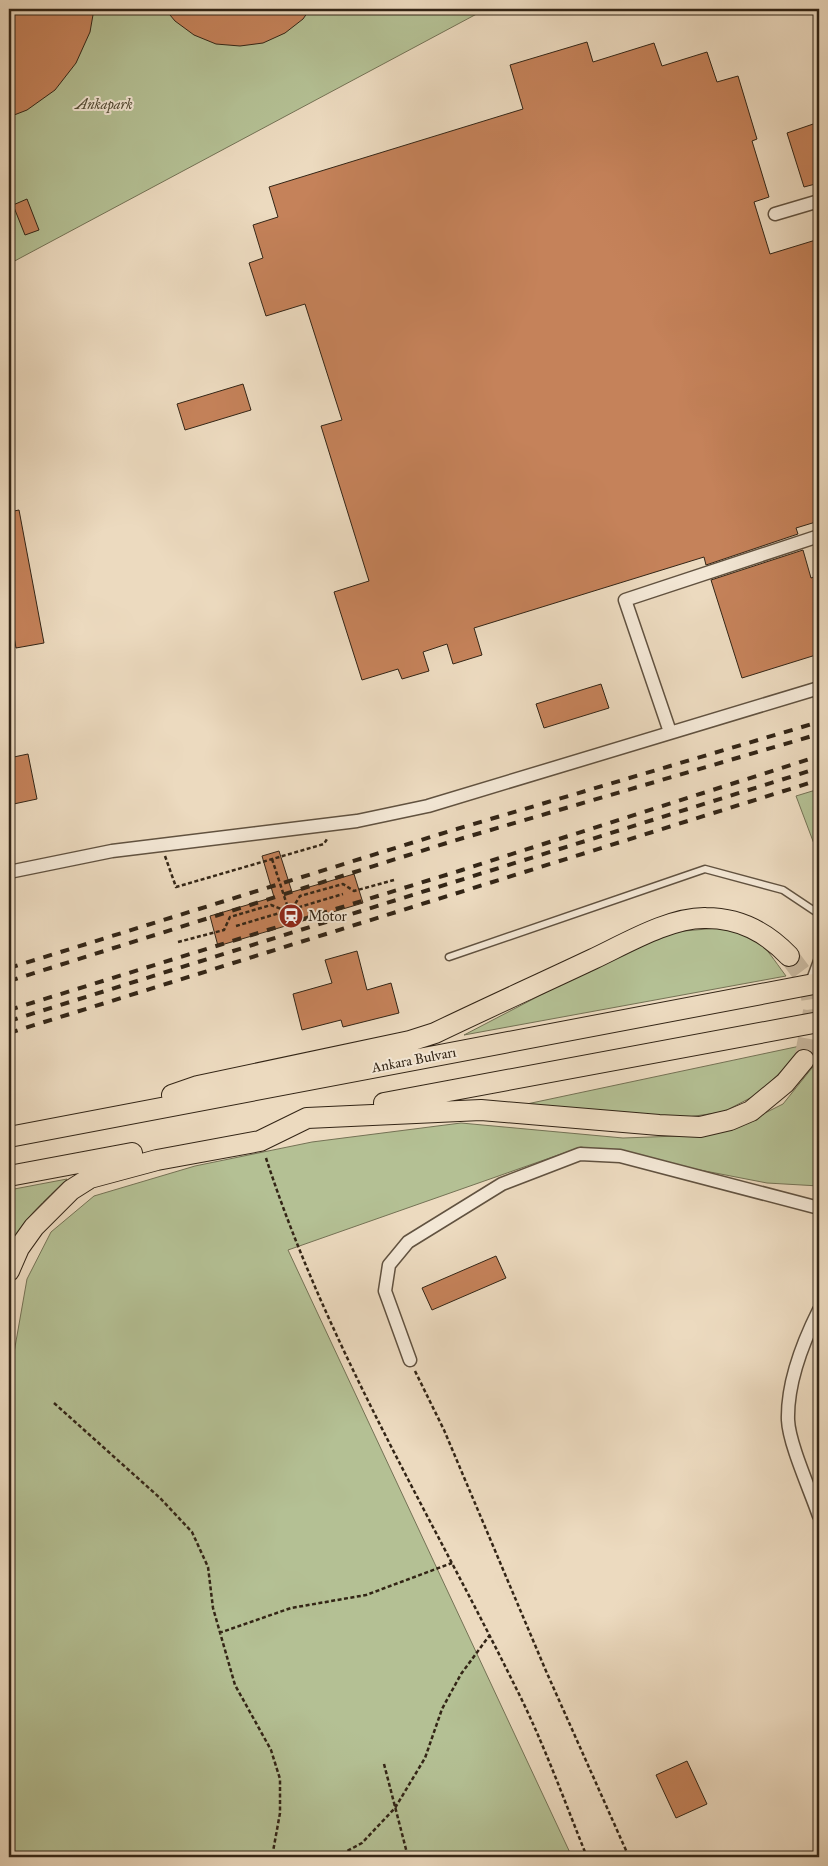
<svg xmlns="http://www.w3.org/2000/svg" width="828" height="1866" viewBox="0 0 828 1866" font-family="'IM FELL Great Primer',serif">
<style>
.green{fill:#b4c094;stroke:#747255}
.building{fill:#c5825a;stroke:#332516}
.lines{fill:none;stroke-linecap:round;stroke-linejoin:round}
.primary-tunnel{stroke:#c7b69d;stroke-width:20;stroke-dasharray:20 10;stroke-linecap:butt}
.lane-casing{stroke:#615240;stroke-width:9}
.street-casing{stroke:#615240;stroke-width:15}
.primary-casing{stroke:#332516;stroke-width:22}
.path{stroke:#332516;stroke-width:2.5;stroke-dasharray:4 2.5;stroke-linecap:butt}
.lane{stroke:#f3e7d5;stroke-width:6}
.street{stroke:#f3e7d5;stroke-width:12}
.primary{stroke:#ecdabf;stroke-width:20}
.rail{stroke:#332516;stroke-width:4;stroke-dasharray:9 9;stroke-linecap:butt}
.path-bridge{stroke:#332516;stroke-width:2.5;stroke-dasharray:4 2.5;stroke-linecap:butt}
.labels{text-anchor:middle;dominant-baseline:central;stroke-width:4;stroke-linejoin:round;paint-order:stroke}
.park-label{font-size:14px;font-style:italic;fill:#534c36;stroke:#f3e7d5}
.poi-label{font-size:14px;fill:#332516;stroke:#f3e7d5;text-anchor:start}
.street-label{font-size:14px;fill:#332516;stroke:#f3e7d5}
</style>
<rect width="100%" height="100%" fill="#ecdabf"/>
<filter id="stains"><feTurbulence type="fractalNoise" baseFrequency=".004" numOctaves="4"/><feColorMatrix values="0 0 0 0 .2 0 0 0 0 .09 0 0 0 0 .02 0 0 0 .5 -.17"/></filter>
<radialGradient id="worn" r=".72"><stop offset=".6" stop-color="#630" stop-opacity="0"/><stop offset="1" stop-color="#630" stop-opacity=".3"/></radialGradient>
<!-- green -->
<path class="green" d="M9 9H486L9 264Z
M819 789V857L796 796Z
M718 928C762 937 760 941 786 976L464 1035 585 972 673 932Z
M819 1042V1186L767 1183 581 1147 288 1250 572 1857H9V1381L27 1279 51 1232 94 1196 195 1166 312 1142 461 1123 623 1138 706 1135 747 1122 783 1104 816 1063 795 1059 756 1095 723 1112 688 1117 620 1115 522 1105Z
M67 1179C45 1200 22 1220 9 1247V1190Z"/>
<!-- building -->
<path class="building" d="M9 9H94L90 32 76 63 55 90 27 110 9 117Z
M165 9H310L303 19 285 33 263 43 240 46 216 44 194 35 175 21Z
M587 42 593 62 654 43 662 66 707 52 717 82 738 76 757 139 752 141 769 197 754 202 770 254 819 239V521L796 528 798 534 706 565 704 557 474 628 482 655 453 664 447 644 423 652 429 671 402 679 398 669 362 680 334 592 369 581 321 426 342 420 305 304 266 316 249 263 263 258 253 225 278 217 269 187 523 109 510 65Z
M819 122V183L804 187 787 133Z
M27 199 39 230 25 235 13 205Z
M243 384 251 410 185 430 177 404Z
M19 510 44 643 16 648 9 608V512Z
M803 550 811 578 819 575V654L742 678 711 580Z
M601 684 609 708 544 728 536 704Z
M28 754 37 799 9 805V758Z
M279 851 292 892 354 874 363 903 218 946 210 916 274 897 262 856Z
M357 951 367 990 391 983 399 1013 343 1027 341 1020 302 1030 293 994 332 983 325 960Z
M496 1256 506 1278 432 1310 422 1288Z
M687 1761 707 1804 676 1818 656 1775Z"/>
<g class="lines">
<!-- primary-tunnel -->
<path class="primary-tunnel" d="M789 956 809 983 813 1011 804 1060"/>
<defs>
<path id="lane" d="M449 957 705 869 783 890 819 914
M809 982 819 955"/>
<path id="street" d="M775 214 819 201
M670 732 625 600 819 536
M9 872 112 851 357 821 428 806 819 688
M819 1310C803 1342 787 1383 788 1420 789 1444 811 1492 819 1516
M410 1360 385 1291 389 1265 408 1242 502 1184 580 1154 620 1156 819 1208"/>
<path id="primary" d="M172 1095 198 1086 410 1041 435 1033C487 1008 540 984 593 959 625 944 670 917 706 918 740 918 766 932 789 956
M384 1103 819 1022
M9 1137 819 983
M9 1176 132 1153
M9 1271 19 1248 34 1227 71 1190 90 1178 157 1160 260 1141 307 1118 481 1110 659 1125 700 1127 730 1120 751 1111 785 1083 804 1060"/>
</defs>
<!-- lane casing -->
<use href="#lane" class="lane-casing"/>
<!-- street casing -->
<use href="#street" class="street-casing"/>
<!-- primary casing -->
<use href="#primary" class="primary-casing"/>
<!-- path -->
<path class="path" d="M165 856 176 887 324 844 327 839
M292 909 300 896 343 884 354 891 394 880
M236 926 343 894
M178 942 224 930 230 917 271 905 286 911
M266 1158C326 1343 429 1512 515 1686 543 1741 564 1800 587 1857
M415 1371 444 1430 546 1671 629 1857
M54 1403 160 1498 192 1532 208 1567 213 1608 235 1685 271 1750 280 1779V1813L272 1857
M219 1633 291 1608 366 1595 452 1563
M384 1764 408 1857
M336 1857 362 1843 395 1808 425 1758 442 1709 461 1674 489 1636"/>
<!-- lane -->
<use href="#lane" class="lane"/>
<!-- street -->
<use href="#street" class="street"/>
<!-- primary -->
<use href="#primary" class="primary"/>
<!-- rail -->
<path class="rail" d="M9 968 450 831 819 722
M9 981 453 841 819 734
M9 1010 462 870 819 756
M9 1021 819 768
M9 1033 819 780"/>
<!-- path-bridge -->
<path class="path-bridge" d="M272 859 289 911"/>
</g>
<!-- icons -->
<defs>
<symbol id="station-disc" viewBox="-11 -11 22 22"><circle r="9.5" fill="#8f2418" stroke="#f3e7d5"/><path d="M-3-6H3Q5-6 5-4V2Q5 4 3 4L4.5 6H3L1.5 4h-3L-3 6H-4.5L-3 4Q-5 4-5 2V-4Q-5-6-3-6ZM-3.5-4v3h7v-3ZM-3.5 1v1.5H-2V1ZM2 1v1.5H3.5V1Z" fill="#fff"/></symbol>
</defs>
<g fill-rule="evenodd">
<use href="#station-disc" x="277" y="902" width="28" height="28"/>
</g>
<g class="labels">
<!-- park labels -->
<g class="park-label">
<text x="104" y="104">Ankapark</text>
</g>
<!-- poi labels -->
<g class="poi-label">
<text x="308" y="916">Motor</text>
</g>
<!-- street labels -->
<g class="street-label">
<text transform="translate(414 1060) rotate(-11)">Ankara Bulvarı</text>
</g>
</g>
<!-- margin -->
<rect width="828" height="1866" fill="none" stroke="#ecdabf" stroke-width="30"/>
<rect x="10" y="10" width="808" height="1846" fill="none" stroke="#332516" stroke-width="2.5"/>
<rect x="15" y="15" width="798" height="1836" fill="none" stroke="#332516"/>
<rect width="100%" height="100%" filter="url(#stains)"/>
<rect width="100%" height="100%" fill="url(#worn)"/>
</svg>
